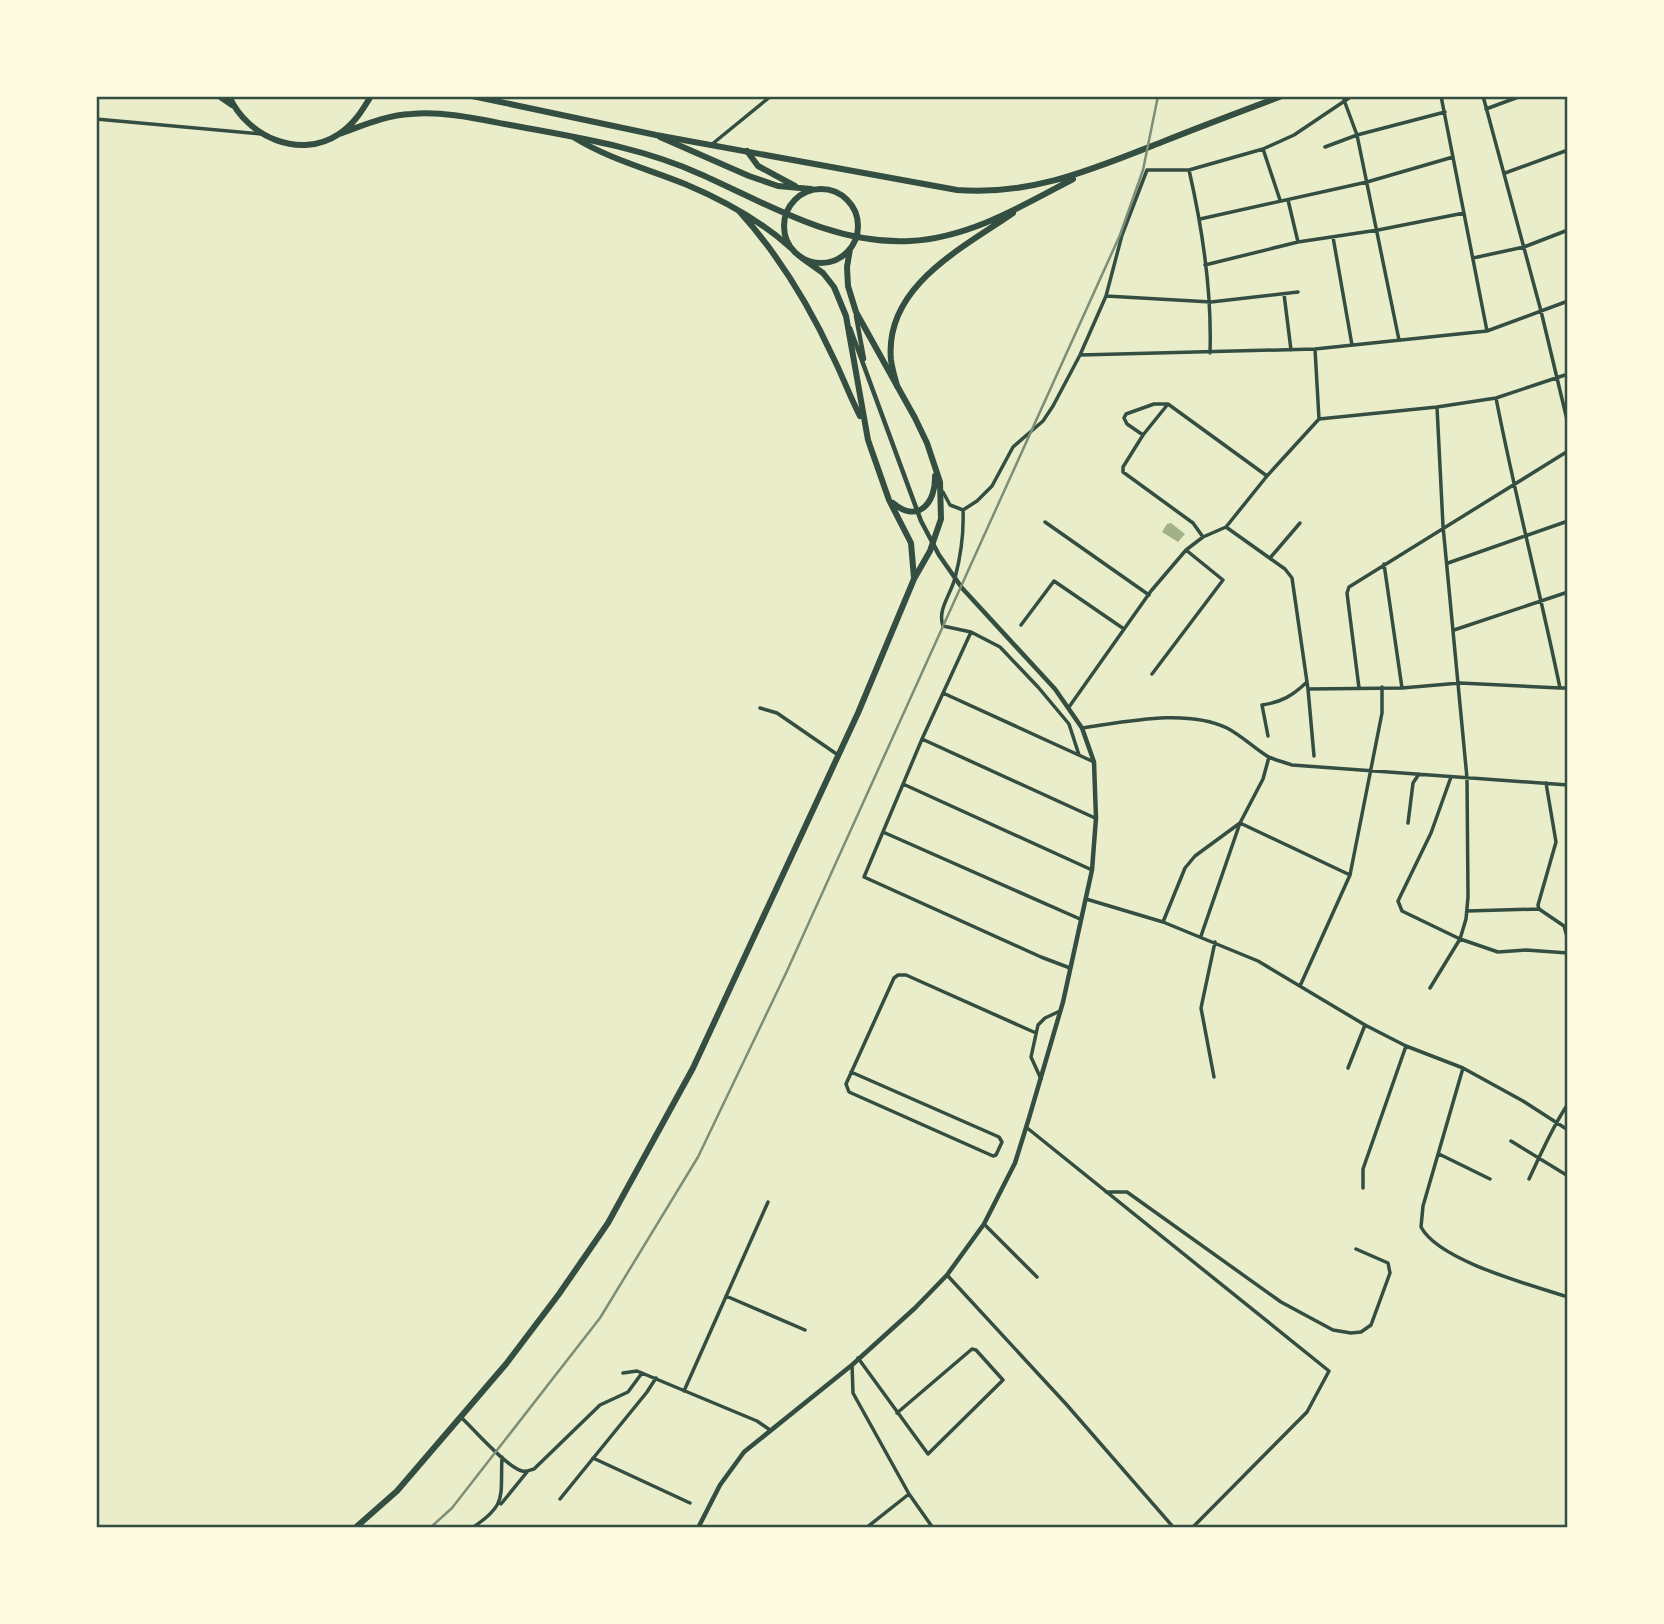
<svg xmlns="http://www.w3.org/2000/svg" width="1664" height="1624" viewBox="0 0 1664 1624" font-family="'Nunito Sans',sans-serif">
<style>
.water{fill:#a3b18a}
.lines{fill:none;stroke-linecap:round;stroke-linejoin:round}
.minor{stroke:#344e41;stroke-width:3.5}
.tertiary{stroke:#344e41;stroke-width:4.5}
.primary{stroke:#344e41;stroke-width:6}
.trunk{stroke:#344e41;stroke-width:6}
.rail{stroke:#7c8e77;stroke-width:2.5}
.neatline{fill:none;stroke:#344e41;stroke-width:2.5}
</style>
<rect width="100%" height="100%" fill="#e9edc9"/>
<!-- water -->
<path class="water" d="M1171 523 1185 534 1178 542 1162 532 1167 524Z"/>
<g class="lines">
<!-- minor -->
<path class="minor" d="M1441 96 1487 331
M1483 96 1541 311 1568 424
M1344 100 1357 135 1399 340
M1486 109 1521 96
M96 119 261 134
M711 145 771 96
M1325 147 1357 135 1445 112
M1263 149 1280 200
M1189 170C1203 231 1212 292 1210 353
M1505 173 1568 150
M1288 200 1298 242
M1200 219 1367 182 1453 157
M1333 237 1352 345
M1473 258 1524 247 1568 230
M1205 265 1298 242 1378 230 1464 213
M1284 294 1291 350
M1106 296 1211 302 1298 292
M1315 349 1319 419
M1080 355 1315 349 1487 331 1568 301
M1168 404 1143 435 1123 467V472L1193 523 1203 537
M1168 404 1267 476
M1143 435 1127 424 1124 418 1126 414 1154 404H1168
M943 492 950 505 963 510
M1045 522 1149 595
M1226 527 1285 569 1292 578 1308 689 1314 756
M1270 558 1300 523
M1448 563 1568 521
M1384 564 1402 688
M1021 625 1054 581 1124 629
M1454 630 1568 592
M971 632 922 739 864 877 1041 957 1070 968
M1152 674 1223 580 1186 550
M1359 688 1347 593 1349 587 1568 451
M1560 688H1568
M1308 689 1402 688 1460 683 1560 688C1540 591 1515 496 1496 398
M943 693 1094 762
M1069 707 1151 591 1186 550 1203 537 1226 527 1267 476 1319 419 1437 407 1496 398 1568 374
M760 708 777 713 838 755
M1082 728C1125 722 1186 708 1227 728 1242 736 1253 747 1267 756 1274 760 1284 762 1292 765L1568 785
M1268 736 1262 705C1282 702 1292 696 1307 682
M922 739 1095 818
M1079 755 1069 724 1038 687 1000 647 971 632 943 626C937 610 951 594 955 578 961 555 964 534 963 510L977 501 992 486 1013 447 1043 421 1053 406 1080 355 1106 296 1122 235 1147 170H1189L1263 149 1294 135 1352 96
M1451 777 1431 833 1398 901 1402 911 1460 939 1498 952 1526 950 1568 953
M1546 783 1556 842 1538 905 1539 909 1564 926 1568 940
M903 784 1092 870
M1408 823 1413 783 1419 774
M883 832 1080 919
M1086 899 1163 922 1258 961 1365 1025 1406 1046 1463 1068 1523 1101 1568 1130
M1467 911 1539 909
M1163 922 1185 868 1195 856 1240 823 1350 875
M1201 936 1240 823 1263 779 1269 757
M1300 986 1350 875 1382 713V687
M1430 988 1460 939 1466 919 1468 897 1467 778 1443 526 1437 407
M1348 1068 1365 1025
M1463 1068 1423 1206 1421 1227C1439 1261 1531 1285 1568 1297
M851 1072 999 1137 1002 1142 996 1155 993 1156 849 1092 846 1084 894 978 898 975H906L1036 1033
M1214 1077 1201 1008 1215 942
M1041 1079 1031 1057 1038 1025 1045 1018 1060 1011
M1026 1127 1329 1371 1307 1412 1192 1528
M1511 1141 1568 1176
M1439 1154 1490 1179
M1529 1179C1541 1154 1552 1127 1568 1104
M1363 1188V1169L1406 1046
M1106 1192H1127L1281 1302 1333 1330 1351 1333 1361 1332 1371 1325 1390 1273 1388 1263 1356 1249
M984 1224 1037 1277
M947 1275 1066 1404 1174 1528
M726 1296 805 1330
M858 1358 928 1454 1003 1380 976 1350 972 1349 897 1413
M852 1365 853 1393 909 1494 933 1528
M623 1373 637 1371 757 1421 770 1430
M684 1391 768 1202
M461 1417C474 1430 507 1467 522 1471 527 1472 530 1470 534 1469L600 1405 628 1392 642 1373
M593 1458 690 1503
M560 1499 647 1392 656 1378
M501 1504 527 1472
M472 1528C508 1504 500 1497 502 1457
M866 1528 909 1494"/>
<!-- tertiary -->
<path class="tertiary" d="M856 316 864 359
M698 1528 720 1485 744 1452 852 1365 915 1308 947 1275 984 1224 1015 1163 1029 1118 1063 1002 1092 870 1096 818 1094 762 1082 728 1055 689 962 588 939 555 921 521 850 328"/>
<!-- primary -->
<path class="primary" d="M660 137 749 176 778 186 811 189
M575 138C609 159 648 169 685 184 723 200 760 220 791 248
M747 151 758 166 795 186
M784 226a37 37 0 1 1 74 0a37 37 0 1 1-74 0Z
M739 211C777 253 809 305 833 357 843 377 850 397 860 416
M802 258 823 273 834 287 846 316 868 440 889 500 911 543 914 578
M893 503C918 524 936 503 935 476
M355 1528 397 1491 506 1364 559 1294 608 1223 693 1068 858 713 914 579 930 551 941 519 940 482 927 443 915 418 856 312 848 286 847 267 850 249"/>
<!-- trunk -->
<path class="trunk" d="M219 96 232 105
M229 96C247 137 300 160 339 134 354 124 362 111 371 96
M472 96 656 135 957 190C1032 196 1093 169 1162 142 1202 126 1242 111 1282 96
M339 134C362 126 386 115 411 114 444 111 478 119 510 125 574 137 641 147 700 174 768 204 833 245 910 241 969 238 1022 206 1073 179
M897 386C895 378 892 368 891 360 884 286 963 248 1013 213"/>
<!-- rail -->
<path class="rail" d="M430 1528 452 1508 600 1318 698 1157 787 971 1120 235 1143 170 1158 96"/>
</g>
<!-- border -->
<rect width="1664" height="1624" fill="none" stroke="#fefae0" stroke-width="196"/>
<rect x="98" y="98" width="1468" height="1428" class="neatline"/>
</svg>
